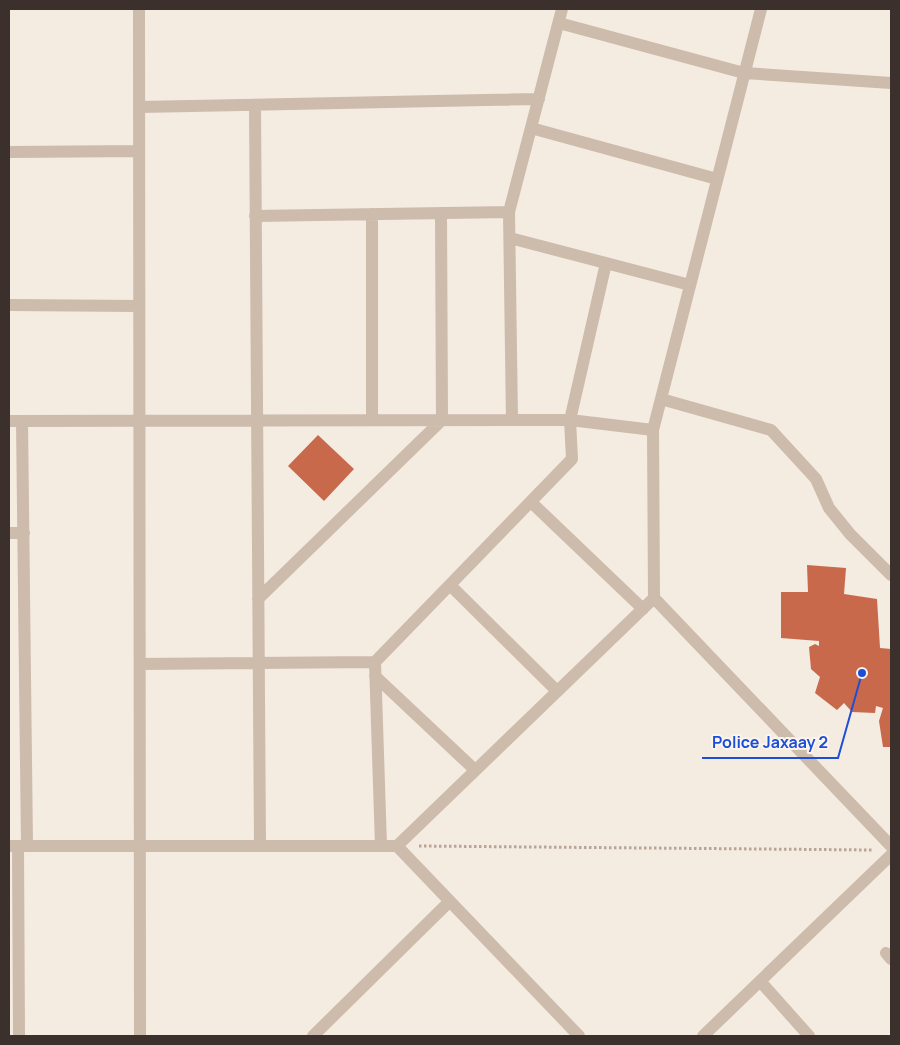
<svg xmlns="http://www.w3.org/2000/svg" width="900" height="1045" viewBox="0 0 900 1045" font-family="Manrope,sans-serif">
<style>
.building{fill:#c8694b}
.lines{fill:none;stroke-linecap:round;stroke-linejoin:round}
.path{stroke:#b9a596;stroke-width:3;stroke-dasharray:2.5 2.5;stroke-linecap:butt}
.minor{stroke:#cdbbac;stroke-width:12}
.leader{fill:none;stroke:#1d4ed8;stroke-width:2}
.callout-dot{fill:#1d4ed8;stroke:#fbf5ee;stroke-width:2}
.callout-label{font-size:16px;text-anchor:middle;font-weight:bold;fill:#1d4ed8;stroke:#fbf5ee;stroke-width:4;stroke-linejoin:round;paint-order:stroke}
</style>
<rect width="100%" height="100%" fill="#f4ebe1"/>
<!-- building -->
<path class="building" d="M318 435 354 469 324 501 288 466Z
M807 565 846 568 844 594 877 599 880 648 891 649V747H883L879 721 883 708 876 706 875 713 852 712 844 703 837 710 815 693 820 677 811 669 809 647 815 644 819 646V641L781 638V592H808Z"/>
<g class="lines">
<!-- path -->
<path class="path" d="M419 846 873 850"/>
<!-- minor -->
<path class="minor" d="M139 9 140 1036
M761 9 653 430 654 598 891 846
M559 23 744 73 891 83
M255 105 260 846
M139 107 539 99
M531 128 717 179
M9 152 139 151
M255 216 509 212
M510 238 690 285
M9 305 139 306
M661 399 771 430 816 479 829 508 850 534 891 575
M372 420V214
M512 420 509 212 562 9
M9 421 570 420 653 430
M22 421 27 846
M531 502 643 609
M9 533H24
M450 585 557 691
M258 599 442 420 441 213
M375 662 381 846
M140 664 375 662 572 459 570 420 606 263
M375 676 475 770
M9 846H397L654 598
M18 846 19 1036
M397 846 579 1036
M886 953 891 959
M760 981 809 1036
M313 1036 450 901
M703 1036 891 855"/>
</g>
<!-- callouts -->
<path class="leader" d="M862 673L838 758H702"/>
<circle class="callout-dot" cx="862" cy="673" r="5"/>
<g class="callout-label">
<text x="770" y="748">Police Jaxaay 2</text>
</g>
<!-- border -->
<rect width="900" height="1045" fill="none" stroke="#3b302b" stroke-width="20"/>
</svg>
